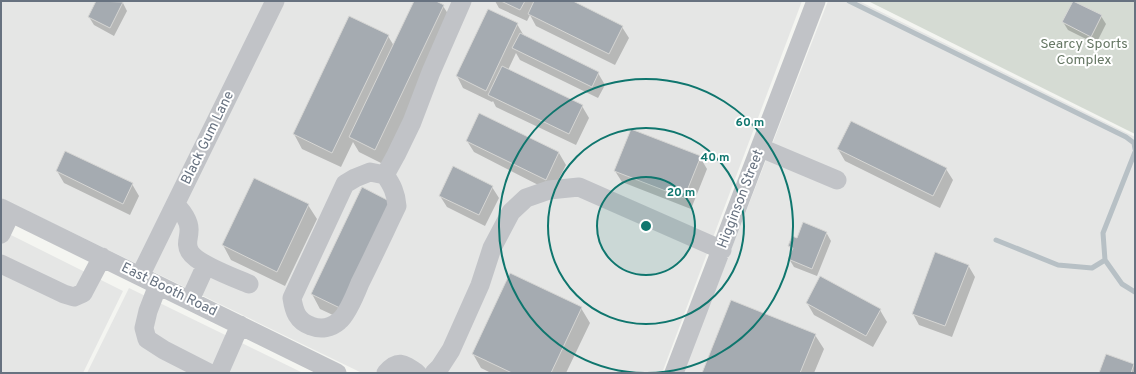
<svg xmlns="http://www.w3.org/2000/svg" width="1136" height="374" viewBox="0 0 1136 374" font-family="Overpass,sans-serif">
<style>
.built{fill:#e5e6e5}
.green{fill:#d5dbd3}
.shadow{fill:#0003}
.lines{fill:none;stroke-linecap:round;stroke-linejoin:round}
.stream{stroke:#b7c0c5;stroke-width:5}
.building{fill:#a5abb1;stroke:#d6d6d4}
.minor{stroke:#c1c3c7;stroke-width:19}
.ring{fill:none;stroke:#0f766e;stroke-width:2}
.labels{text-anchor:middle;dominant-baseline:central;stroke-width:4;stroke-linejoin:round;paint-order:stroke}
.park-label{font-size:14px;fill:#677865;stroke:#fff}
.street-label{font-size:14px;fill:#677280;stroke:#fff}
.centre{fill:#0f766e;stroke:#fff;stroke-width:2}
.ring-label{font-size:12px;text-anchor:middle;font-weight:bold;fill:#0f766e;stroke:#fff;stroke-width:4;stroke-linejoin:round;paint-order:stroke}
</style>
<rect width="100%" height="100%" fill="#f4f5f1"/>
<!-- built -->
<path class="built" d="M1 1H802L662 373H362L1 198Z
M828 1H859L1135 137V373H683Z
M1 230 123 291 83 373H1Z
M129 288 303 373H87Z"/>
<!-- green -->
<path class="green" d="M868 1H1135V134Z"/>
<!-- shadow -->
<path class="shadow" d="M97 1H119L123 3 127 11 114 36 94 25 89 17Z
M415 1H433L443 6 452 20 383 164 359 152 353 142 341 167 302 149 294 134 388 36 394 46Z
M495 1H571L622 27 629 38 615 65 536 26 530 15 527 21 499 8Z
M1101 16 1106 24 1096 44 1068 30 1063 22Z
M517 24 524 36 598 73 605 85 598 98 520 60 516 53 508 70 582 106 589 118 576 145 496 107 493 101 492 102 463 88 457 76Z
M480 114 559 153 566 165 552 192 474 152 467 141Z
M838 149 946 169 953 180 940 208 845 161Z
M700 157 707 169 691 209 622 182 615 171Z
M57 171 132 184 139 196 130 215 64 183Z
M492 187 499 198 485 226 447 207 440 196Z
M363 189 348 322 320 309 312 294Z
M308 205 317 219 285 286 231 260 223 245Z
M826 232 831 241 817 276 794 267 789 259 792 251 789 246 797 239Z
M968 265 975 277 952 337 919 325 913 314Z
M511 274 581 308 590 323 566 373H491L481 368 473 354Z
M807 303 880 310 887 322 873 347 814 315Z
M815 335 824 349 814 373H703Z
M1133 365 1135 368V373H1100Z"/>
<g class="lines">
<!-- stream -->
<path class="stream" d="M849 1 1126 137 1134 143 1135 149
M1135 152 1103 233 1105 260 1122 284 1135 292
M996 240 1058 265 1092 268 1105 260"/>
</g>
<!-- building -->
<path class="building" d="M96 1 123 2 110 28 88 17Z
M414 1H436L444 5 375 150 349 137Z
M501 1H525L520 10Z
M534 1H573L623 26 609 54 528 14Z
M1073 1 1102 15 1091 37 1062 22Z
M488 9 518 23 486 91 456 76Z
M349 16 389 35 332 153 293 134Z
M520 33 599 72 592 87 512 48Z
M502 66 583 105 569 134 488 95Z
M479 113 559 152 546 180 466 141Z
M851 121 947 168 933 196 837 149Z
M631 129 701 156 684 198 614 171Z
M65 151 133 183 123 204 56 171Z
M453 166 493 186 479 215 439 196Z
M254 178 309 204 277 272 222 245Z
M362 187 391 202 340 308 311 294Z
M803 222 827 232 812 269 788 259 793 248 788 246 792 236 797 238Z
M935 252 969 265 945 326 912 314Z
M510 273 582 307 551 373H512L472 354Z
M820 276 881 309 866 336 806 303Z
M731 300 816 334 800 373H702Z
M1106 354 1134 364 1131 373H1099Z"/>
<g class="lines">
<!-- minor -->
<path class="minor" d="M761 148 837 180
M370 172 385 175C392 185 396 193 397 206 385 231 373 257 360 283 356 293 347 315 339 321 331 328 321 330 311 326 297 321 294 311 292 298L345 184 355 178Z
M385 175 396 155 412 122 431 72 462 1
M175 205C182 210 190 222 189 231 189 239 185 244 190 252 197 264 235 278 249 284
M1 208 337 373
M1 234 11 213
M1 264 64 294 74 297 83 293 102 257
M140 276 275 1
M158 285 148 311 144 328 147 339 164 350 209 373
M190 300 206 265
M219 373 240 325
M386 373C398 359 404 364 417 373
M434 373 440 367 451 350 480 285 492 248 511 212 526 198 549 190 579 187 722 250
M674 373 816 1"/>
</g>
<!-- distance rings -->
<circle cx="646" cy="226" r="49" fill="#0f766e" fill-opacity=".12"/>
<g class="ring">
<circle cx="646" cy="226" r="49"/>
<circle cx="646" cy="226" r="98"/>
<path d="M645 373A147 147 0 1 1 647 373"/>
</g>
<g class="labels">
<!-- park labels -->
<g class="park-label">
<text x="1084" y="44">Searcy Sports<tspan x="1084" dy="16">Complex</tspan></text>
</g>
<!-- street labels -->
<g class="street-label">
<text transform="translate(208 138) rotate(-64)">Black Gum Lane</text>
<text transform="translate(741 199) rotate(-69)">Higginson Street</text>
<text transform="translate(169 290) rotate(26)">East Booth Road</text>
</g>
</g>
<circle cx="646" cy="226" r="6" class="centre"/>
<g class="ring-label">
<text x="750" y="126">60 m</text>
<text x="715" y="161">40 m</text>
<text x="681" y="196">20 m</text>
</g>
<!-- border -->
<rect width="1136" height="374" fill="none" stroke="#677280" stroke-width="4"/>
</svg>
